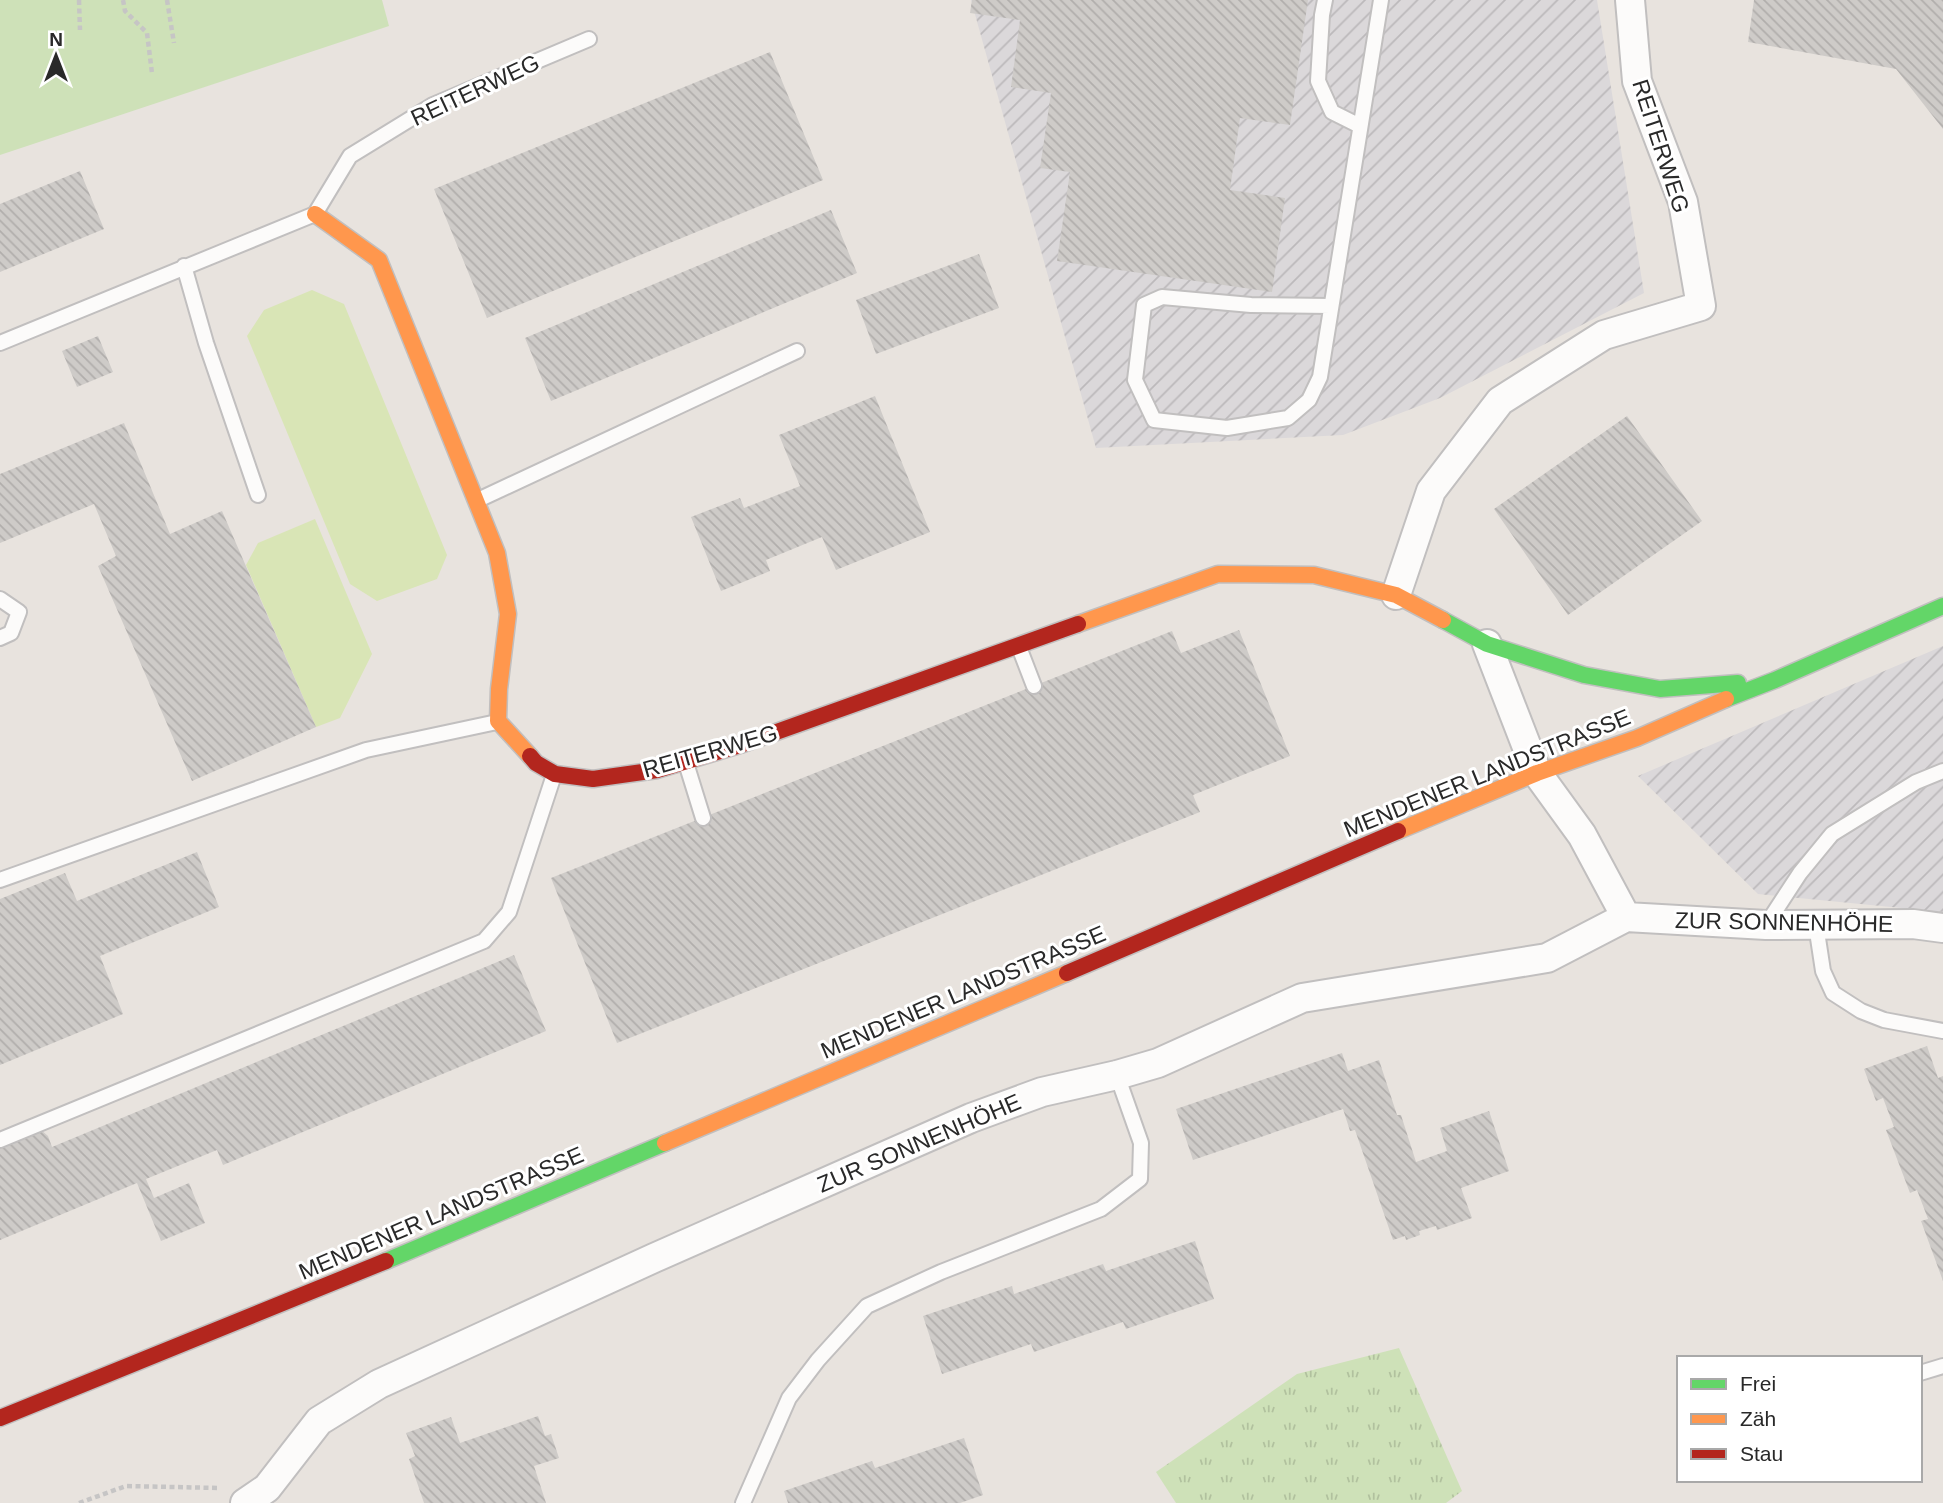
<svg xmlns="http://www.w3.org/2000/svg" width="1943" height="1503" viewBox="0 0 1943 1503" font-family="Arial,sans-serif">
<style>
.industrial{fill:url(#industrial-furrows)}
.grass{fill:#cee1b8}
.park{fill:url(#park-tufts)}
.pitch{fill:#d9e5b6}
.building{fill:url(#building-back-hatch)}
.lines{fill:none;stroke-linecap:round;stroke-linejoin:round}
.lane-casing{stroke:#c1bfbf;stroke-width:18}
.street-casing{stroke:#c1bfbf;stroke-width:32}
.fast-casing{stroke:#c1bfbf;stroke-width:19}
.slow-casing{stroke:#c1bfbf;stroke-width:19}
.jam-casing{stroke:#c1bfbf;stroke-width:19}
.path{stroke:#c6c5c5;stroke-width:4.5;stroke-dasharray:5 3.5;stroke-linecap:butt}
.lane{stroke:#fcfbfa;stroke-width:14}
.street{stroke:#fcfbfa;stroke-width:28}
.fast{stroke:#63d668;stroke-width:16}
.slow{stroke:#ff974d;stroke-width:16}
.jam{stroke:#b3261e;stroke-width:16}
.labels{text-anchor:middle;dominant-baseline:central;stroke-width:6;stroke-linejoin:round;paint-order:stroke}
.street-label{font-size:23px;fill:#292929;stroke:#fff}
</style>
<defs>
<pattern id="industrial-furrows" width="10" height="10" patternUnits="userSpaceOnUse" patternTransform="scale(1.75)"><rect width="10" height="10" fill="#dbd8da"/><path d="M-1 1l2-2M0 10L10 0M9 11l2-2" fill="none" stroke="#bcb9bb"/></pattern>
<pattern id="park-tufts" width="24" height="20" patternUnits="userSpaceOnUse" patternTransform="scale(1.75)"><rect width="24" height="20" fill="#cee1b8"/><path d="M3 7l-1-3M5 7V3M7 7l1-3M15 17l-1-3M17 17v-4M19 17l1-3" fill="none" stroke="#b1c19e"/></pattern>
<pattern id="building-back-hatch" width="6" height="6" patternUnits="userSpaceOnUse" patternTransform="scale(1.75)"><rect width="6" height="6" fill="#cecbc8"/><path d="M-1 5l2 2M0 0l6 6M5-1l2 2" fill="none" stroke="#b1aeac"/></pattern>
</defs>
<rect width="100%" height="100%" fill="#e8e3de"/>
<!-- industrial -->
<path class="industrial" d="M971 0H1597L1644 293 1440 398 1343 435 1096 448Z
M1943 646V912L1758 894 1638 776Z"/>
<!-- grass -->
<path class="grass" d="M0 0H382L389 26 0 155Z"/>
<!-- park -->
<path class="park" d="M1399 1348 1462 1491 1446 1503H1176L1156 1472 1297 1374Z"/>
<!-- pitch -->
<path class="pitch" d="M312 290 344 304 447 555 437 579 377 601 350 584 247 336 264 310Z
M315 519 372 654 340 718 316 727 246 565 258 543Z"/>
<!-- building -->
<path class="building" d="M972 0H1308L1290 125 1240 118 1230 190 1285 198 1272 292 1057 261 1070 172 1040 168 1051 93 1011 87 1020 20 970 13Z
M1754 0H1943V129L1896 69 1748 42Z
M770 52 823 180 487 318 434 189Z
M80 171 104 229 0 272V204Z
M831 210 857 273 551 401 525 338Z
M979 254 999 308 876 354 856 300Z
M98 336 113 372 77 387 62 351Z
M875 396 930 532 836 570 822 537 766 560 770 571 721 591 691 517 740 498 744 508 800 486 779 435Z
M1627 416 1702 521 1568 615 1494 509Z
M124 423 170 534 222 511 316 727 192 781 98 566 116 556 94 504 0 543V474Z
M1239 630 1290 756 1193 795 1200 812 617 1043 551 878 1172 631 1181 653Z
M197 852 219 907 100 956 123 1014 0 1065V899L65 873 77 901Z
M514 955 546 1031 223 1165 217 1150 146 1179 154 1198 189 1183 205 1223 161 1241 137 1183 0 1240V1146L40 1129 48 1136 52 1147Z
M1927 1046 1938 1078 1943 1076V1281L1921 1221 1928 1219 1917 1190 1910 1193 1886 1130 1894 1127 1883 1098 1876 1101 1864 1069Z
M1342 1053 1348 1071 1379 1060 1397 1115H1401L1416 1162 1447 1151 1440 1128 1489 1111 1509 1171 1461 1188 1472 1218 1437 1230 1436 1226 1419 1231 1420 1235 1406 1240 1405 1236 1393 1240 1355 1130 1350 1131 1343 1109 1193 1160 1176 1109Z
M1195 1241 1214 1299 1126 1329 1123 1322 1034 1352 1031 1344 942 1374 923 1316 1012 1286 1014 1294 1103 1264 1106 1271Z
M538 1416 545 1436 551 1434 559 1458 534 1466 546 1503H424L409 1459 415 1456 406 1433 451 1417 460 1443Z
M964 1438 983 1495 960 1503H788L784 1491 872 1461 875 1468Z"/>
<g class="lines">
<defs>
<path id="lane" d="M1325 0 1322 15 1318 81 1332 112 1360 126
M184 266 206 343 258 495
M1331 306 1251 305 1162 297 1144 305 1135 380 1154 420 1227 428 1288 418 1309 400 1320 377 1381 0
M0 343 315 214 350 156 433 105 589 39
M478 500 797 351
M0 599 19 612 11 633 0 638
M1019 647 1034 686
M686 763 703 818
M0 880 366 750 497 722
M1766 925 1800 873 1832 834 1916 782 1943 771
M1816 925 1823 971 1833 993 1861 1011 1884 1020 1943 1031
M0 1140 484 941 509 912 554 775
M1920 1373 1943 1366
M743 1503 789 1398 818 1360 867 1306 941 1272 1101 1209 1140 1179 1141 1143 1117 1075"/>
<path id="street" d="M1396 595 1431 491 1500 401 1604 335 1701 306 1683 202 1637 81 1630 0
M1487 644 1537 773 1582 835 1626 917
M245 1503 267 1488 319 1421 379 1384 654 1258 971 1118 1042 1092 1117 1075 1158 1063 1302 998 1547 958 1626 917 1766 925 1913 924 1943 928"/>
<path id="fast" d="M1443 620 1487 644 1584 675 1660 689 1738 683
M1726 699 1775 680 1943 606
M386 1261 665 1143"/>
<path id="slow" d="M315 214 379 260 497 553 508 614 499 689 498 721 530 756
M1078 624 1218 574 1314 575 1396 595 1443 620
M1398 831 1537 773 1637 738 1726 699
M665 1143 1067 973"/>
<path id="jam" d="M530 756 536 763 555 774 593 779 657 770 740 745 1078 624
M1067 973 1398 831
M0 1418 386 1261"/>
</defs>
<!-- lane casing -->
<use href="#lane" class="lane-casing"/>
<!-- street casing -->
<use href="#street" class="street-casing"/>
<!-- fast casing -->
<use href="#fast" class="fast-casing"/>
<!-- slow casing -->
<use href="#slow" class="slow-casing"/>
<!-- jam casing -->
<use href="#jam" class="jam-casing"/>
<!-- path -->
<path class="path" d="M79 0 80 30
M123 0 125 11 147 33 152 73
M167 0 174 43
M79 1503 126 1486 219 1488"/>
<!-- lane -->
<use href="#lane" class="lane"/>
<!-- street -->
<use href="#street" class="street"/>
<!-- fast -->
<use href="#fast" class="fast"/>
<!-- slow -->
<use href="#slow" class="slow"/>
<!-- jam -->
<use href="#jam" class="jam"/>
</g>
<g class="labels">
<!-- street labels -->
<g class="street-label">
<text transform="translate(475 90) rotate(-25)">REITERWEG</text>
<text transform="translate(1661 146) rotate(72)">REITERWEG</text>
<text transform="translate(710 751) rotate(-16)">REITERWEG</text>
<text transform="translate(1487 773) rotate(-22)">MENDENER LANDSTRASSE</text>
<text transform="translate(1784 922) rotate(1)">ZUR SONNENHÖHE</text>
<text transform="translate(963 992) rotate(-23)">MENDENER LANDSTRASSE</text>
<text transform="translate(919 1143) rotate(-23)">ZUR SONNENHÖHE</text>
<text transform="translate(441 1213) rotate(-23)">MENDENER LANDSTRASSE</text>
</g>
</g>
<!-- legend -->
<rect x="1677" y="1356" width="245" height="126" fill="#ffffff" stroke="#a9a9a9" stroke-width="2"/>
<rect x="1691" y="1379" width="35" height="10" fill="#63d668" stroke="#a9a9a9" stroke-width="2"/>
<text x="1740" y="1391" font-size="21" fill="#292929">Frei</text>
<rect x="1691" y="1414" width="35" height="10" fill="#ff974d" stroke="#a9a9a9" stroke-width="2"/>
<text x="1740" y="1426" font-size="21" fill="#292929">Zäh</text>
<rect x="1691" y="1449" width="35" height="10" fill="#b3261e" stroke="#a9a9a9" stroke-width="2"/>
<text x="1740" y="1461" font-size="21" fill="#292929">Stau</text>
<!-- north arrow -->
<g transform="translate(56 56)" stroke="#ffffff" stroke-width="5" paint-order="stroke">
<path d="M0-5L12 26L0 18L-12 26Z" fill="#292929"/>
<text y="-10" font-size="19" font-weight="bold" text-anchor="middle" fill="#292929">N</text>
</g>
</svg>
